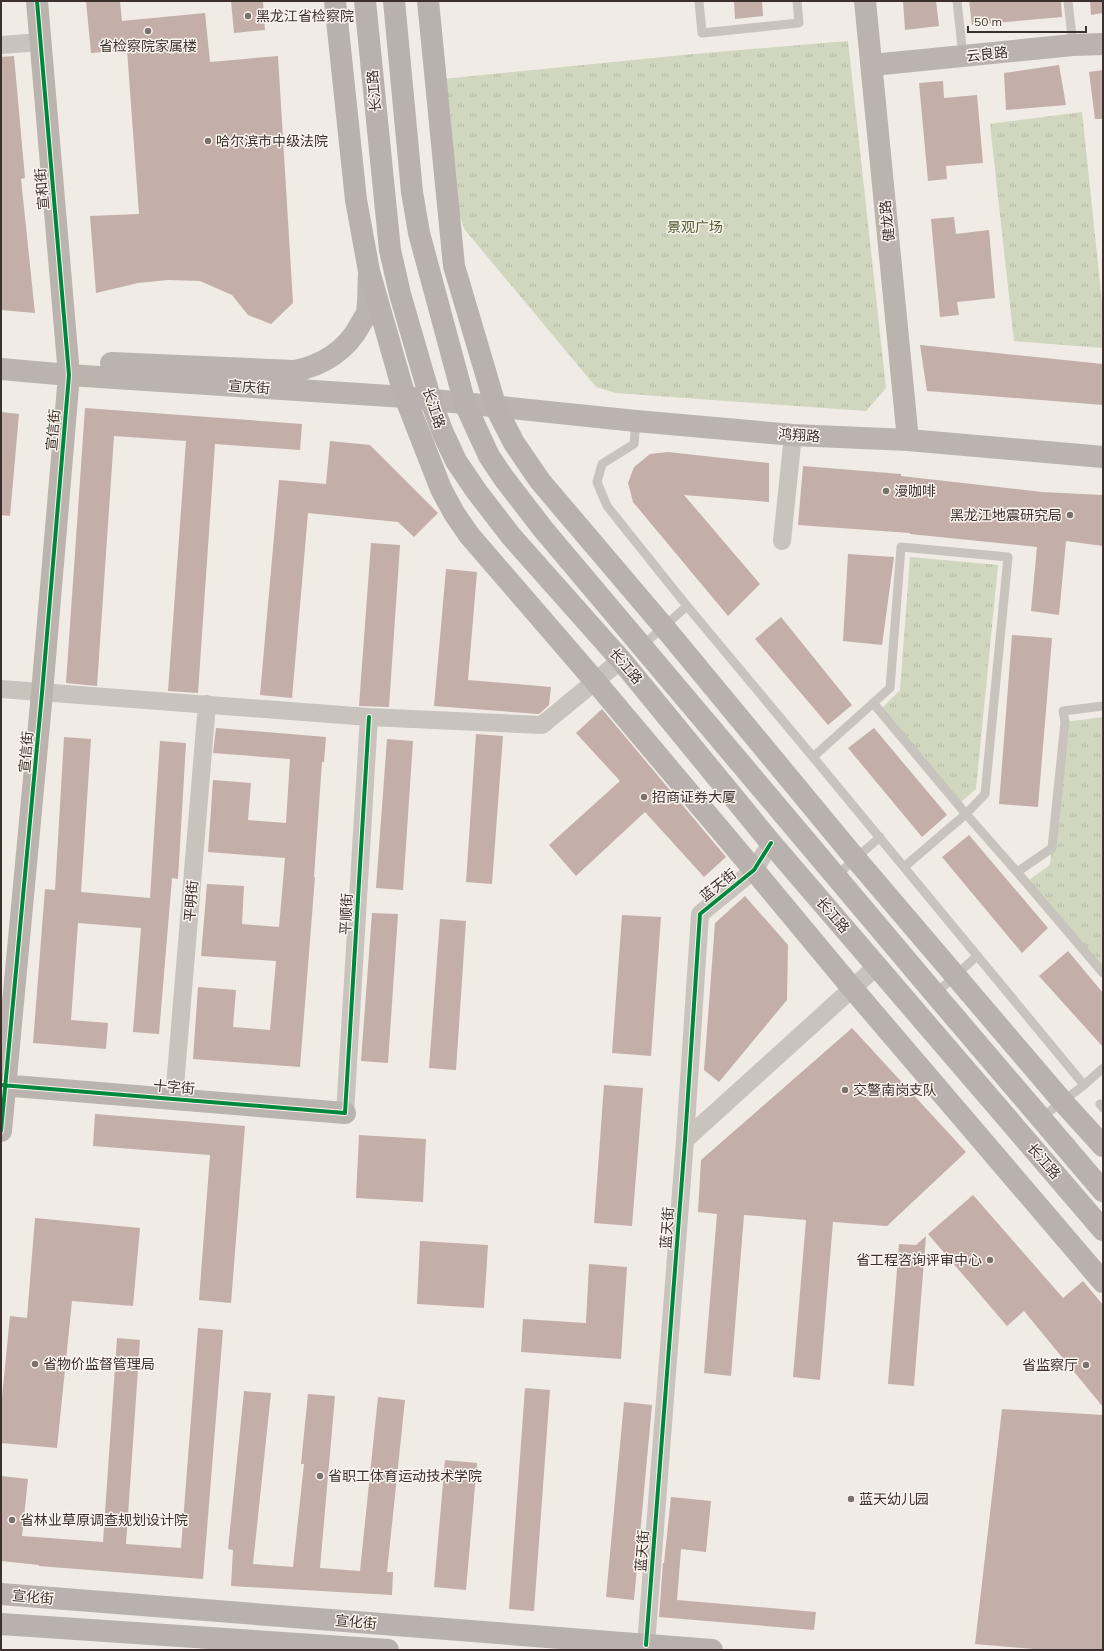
<svg xmlns="http://www.w3.org/2000/svg" width="1104" height="1651" viewBox="0 0 1104 1651" font-family="Mulish,'Noto Sans SC',sans-serif">
<style>
.park{fill:url(#park-tufts)}
.building{fill:#c3afa7}
.lines{fill:none;stroke-linecap:round;stroke-linejoin:round}
.lane{stroke:#c9c3be;stroke-width:9}
.street{stroke:#c9c3be;stroke-width:18}
.secondary{stroke:#bab3ae;stroke-width:22}
.primary{stroke:#b8b1ad;stroke-width:22}
.cycleway-casing{stroke:#fbf5ee;stroke-width:6}
.cycleway{stroke:#00873e;stroke-width:4}
.poi-dot{fill:#7a716c;stroke:#fbf5ee;stroke-width:1.5}
.labels{text-anchor:middle;dominant-baseline:central;stroke-width:3;stroke-linejoin:round;paint-order:stroke}
.poi-label{font-size:14px;fill:#3b302b;stroke:#fbf5ee;text-anchor:start}
.street-label{font-size:14px;fill:#3b302b;stroke:#fbf5ee}
.park-label{font-size:14px;fill:#4a5a2e;stroke:#fbf5ee}
</style>
<defs>
<pattern id="park-tufts" width="24" height="20" patternUnits="userSpaceOnUse"><rect width="24" height="20" fill="#d1d6bf"/><path d="M3 7l-1-3M5 7V3M7 7l1-3M15 17l-1-3M17 17v-4M19 17l1-3" fill="none" stroke="#b4b8a4"/></pattern>
</defs>
<rect width="100%" height="100%" fill="#f0ebe5"/>
<!-- park -->
<path class="park" d="M848 41 886 388 866 411 616 393 596 387 465 230 456 206 443 79 694 54Z
M1082 112 1103 311V348L1014 341 990 124Z
M910 557 998 565 976 789 960 803 880 710 900 690Z
M1103 717V969L1026 882 1050 865 1065 722Z"/>
<!-- building -->
<path class="building" d="M86 1H120L122 21 205 13 210 62 278 56 293 303 271 324 248 315 232 295 200 281 168 280 138 283 96 293 90 216 139 214 127 50 91 53Z
M231 1H263L265 30 234 33Z
M734 1H762L763 16 735 19Z
M903 1H936L939 26 905 30Z
M969 1H1061L1062 17 972 25Z
M1090 1H1103V13L1091 15Z
M14 56 25 178 21 179 35 313 1 310V57Z
M1059 65 1066 105 1006 110 1004 73Z
M1103 70V119H1095L1089 72Z
M943 81 944 98 977 95 983 163 946 166 947 179 928 181 919 83Z
M954 217 956 234 989 230 995 298 957 302 959 315 940 317 931 219Z
M920 345 1103 364V405L927 391Z
M85 408 302 424 300 450 215 444 198 693 168 691 186 441 114 436 97 686 66 683Z
M1 412 19 414 10 516 1 515Z
M330 441 370 445 438 513 414 537 398 522 308 513 292 698 260 695 279 480 326 484Z
M668 452 769 463V502L684 495 760 584 728 616 633 502 628 483 634 467 650 454Z
M803 466 901 474V476L1042 492 1103 495V546L1066 541 1059 615 1031 611 1037 547 910 534V533L798 525Z
M371 543 400 545 389 707 359 706Z
M848 554 894 557 882 645 843 641Z
M446 569 477 572 468 680 551 687 549 705 539 714 434 706Z
M781 617 852 705 828 725 755 639Z
M1012 635 1052 638 1038 807 999 804Z
M602 709 726 857 704 877 645 812 576 876 549 845 620 781 576 733Z
M216 728 326 737 324 762H322L314 877H315L300 1067 193 1059 198 987 236 990 233 1027 270 1030 276 961 201 956 207 884 244 886 242 924 279 927 285 858 208 852 213 780 251 783 248 820 286 823 290 759 213 753Z
M874 728 947 815 922 837 848 748Z
M476 734 503 736 492 884 466 882Z
M64 737 91 739 81 892 150 898 160 741 186 743 178 879 172 878 159 1034 133 1032 141 928 78 923 71 1020 108 1023 106 1049 33 1043 45 889 55 890Z
M387 739 413 741 403 890 376 888Z
M969 835 1048 928 1022 953 942 857Z
M745 896 788 945 787 1000 719 1082 704 1070 715 923Z
M372 913 398 914 388 1063 361 1061Z
M622 915 661 917 651 1056 612 1053Z
M440 919 466 921 456 1070 429 1068Z
M1068 951 1103 993V1047L1039 976Z
M852 1028 966 1152 887 1226 833 1222 820 1380 793 1377 806 1220 744 1215 731 1376 704 1373 717 1214 698 1212 701 1160Z
M604 1085 643 1088 632 1226 594 1223Z
M95 1114 245 1126 231 1303 199 1300 210 1155 93 1146Z
M359 1135 426 1139 423 1202 356 1198Z
M973 1195 1063 1298 1083 1281 1103 1305V1407L1024 1311 1007 1326 928 1234Z
M35 1218 140 1228 133 1306 72 1301 57 1448 1 1443V1407L10 1316 27 1318Z
M926 1236 914 1386 888 1384 899 1244 916 1245Z
M420 1241 488 1245 484 1308 417 1304Z
M589 1264 627 1267 621 1359 521 1352 523 1319 586 1323Z
M198 1328 223 1330 203 1579 39 1566V1565L1 1561V1476L28 1479 22 1536 103 1542 117 1338 140 1340 126 1544 181 1548Z
M525 1388 550 1390 534 1611 509 1609Z
M244 1391 271 1393 253 1564 293 1567 304 1464H301L308 1394 335 1396 320 1568 360 1571 378 1397 405 1400 387 1572H393L392 1595 231 1586 233 1550 228 1549Z
M624 1402 652 1405 634 1600 606 1597Z
M1002 1409 1103 1415V1650H1046L975 1644Z
M445 1460 477 1463 466 1590 434 1587Z
M671 1497 711 1501 706 1552 681 1549 677 1600 816 1612 814 1630 659 1617 663 1563H664Z"/>
<g class="lines">
<!-- lane -->
<path class="lane" d="M699 1 702 33 799 23 797 1
M957 1 963 56
M1068 1 1073 45
M636 421 634 444 602 464 597 482 607 506 687 606 813 757 1084 1085 1041 1118
M642 646 687 606
M873 703 966 814 904 867
M813 757 890 688 901 547 1008 557 985 794 966 814 1017 872 1052 848 1065 722 1063 711 1103 706
M1017 872 1103 973
M836 876 880 837
M935 994 977 956
M1084 1085 1103 1068
M1100 1104 1103 1108"/>
<!-- street -->
<path class="street" d="M1 45 41 42
M782 541 793 435
M1 689 369 717 542 725 621 660
M174 1098 207 704
M345 1113 369 717
M685 1140 877 966
M646 1645 685 1140 700 914 754 870 771 843"/>
<!-- secondary -->
<path class="secondary" d="M865 1 908 440
M872 65 1073 45 1103 44
M111 363 294 371C322 366 347 350 360 325 362 321 366 316 367 312 369 300 368 287 369 275
M1 369 69 375 405 397 636 421 793 435 908 440 1103 457
M1 1085 345 1113
M1 1131 42 693 69 375 37 1"/>
<!-- primary -->
<path class="primary" d="M335 1 356 200 369 271 405 397 441 489 454 513 469 535 595 681 754 870 852 988 1103 1282
M365 1 390 250 400 294 431 401 443 433 456 461 477 492 511 536 621 660 771 843 1103 1230
M394 1 412 192 419 233 465 404 489 456 503 477 543 529 935 994 1103 1191
M428 1 454 266 496 408 514 443 540 481 664 627 855 858 1063 1102 1103 1146
M1 1594 712 1650
M1 1624 388 1650"/>
<defs>
<path id="cycleway" d="M1 1085 345 1113 369 717
M1 1131 42 693 69 375 37 1
M646 1645 685 1140 700 914 754 870 771 843"/>
</defs>
<!-- cycleway casing -->
<use href="#cycleway" class="cycleway-casing"/>
<!-- cycleway -->
<use href="#cycleway" class="cycleway"/>
</g>
<!-- markers -->
<g class="poi-dot">
<circle cx="248" cy="16" r="4"/>
<circle cx="148" cy="31" r="4"/>
<circle cx="208" cy="141" r="4"/>
<circle cx="886" cy="491" r="4"/>
<circle cx="1070" cy="515" r="4"/>
<circle cx="644" cy="797" r="4"/>
<circle cx="845" cy="1090" r="4"/>
<circle cx="990" cy="1260" r="4"/>
<circle cx="35" cy="1364" r="4"/>
<circle cx="1086" cy="1365" r="4"/>
<circle cx="320" cy="1476" r="4"/>
<circle cx="851" cy="1499" r="4"/>
<circle cx="12" cy="1520" r="4"/>
</g>
<g class="labels">
<!-- poi labels -->
<g class="poi-label">
<text x="256" y="16">黑龙江省检察院</text>
<text x="148" y="46" text-anchor="middle">省检察院家属楼</text>
<text x="216" y="141">哈尔滨市中级法院</text>
<text x="894" y="491">漫咖啡</text>
<text x="1062" y="515" text-anchor="end">黑龙江地震研究局</text>
<text x="652" y="797">招商证券大厦</text>
<text x="853" y="1090">交警南岗支队</text>
<text x="982" y="1260" text-anchor="end">省工程咨询评审中心</text>
<text x="43" y="1364">省物价监督管理局</text>
<text x="1078" y="1365" text-anchor="end">省监察厅</text>
<text x="328" y="1476">省职工体育运动技术学院</text>
<text x="859" y="1499">蓝天幼儿园</text>
<text x="20" y="1520">省林业草原调查规划设计院</text>
</g>
<!-- street labels -->
<g class="street-label">
<text transform="translate(987 54) rotate(-6)">云良路</text>
<text transform="translate(374 91) rotate(-95)">长江路</text>
<text transform="translate(42 189) rotate(-95)">宣和街</text>
<text transform="translate(887 221) rotate(-96)">健龙路</text>
<text transform="translate(249 387) rotate(4)">宣庆街</text>
<text transform="translate(434 408) rotate(71)">长江路</text>
<text transform="translate(53 430) rotate(-85)">宣信街</text>
<text transform="translate(799 435) rotate(4)">鸿翔路</text>
<text transform="translate(626 666) rotate(50)">长江路</text>
<text transform="translate(26 752) rotate(-85)">宣信街</text>
<text transform="translate(718 885) rotate(-39)">蓝天街</text>
<text transform="translate(191 901) rotate(-85)">平明街</text>
<text transform="translate(346 914) rotate(-87)">平顺街</text>
<text transform="translate(833 915) rotate(49)">长江路</text>
<text transform="translate(174 1087) rotate(5)">十字街</text>
<text transform="translate(1044 1161) rotate(49)">长江路</text>
<text transform="translate(667 1228) rotate(-86)">蓝天街</text>
<text transform="translate(642 1551) rotate(-86)">蓝天街</text>
<text transform="translate(33 1597) rotate(5)">宣化街</text>
<text transform="translate(356 1622) rotate(5)">宣化街</text>
</g>
<!-- park labels -->
<g class="park-label">
<text x="695" y="227">景观广场</text>
</g>
</g>
<!-- border -->
<rect width="1104" height="1651" fill="none" stroke="#3b302b" stroke-width="4"/>
<!-- scale -->
<path d="M968 26v6h118v-6" fill="none" stroke="#3b302b" stroke-width="2"/>
<text x="974" y="26" font-size="12" fill="#3b302b" stroke="#fbf5ee" stroke-width="3" paint-order="stroke">50 m</text>
</svg>
